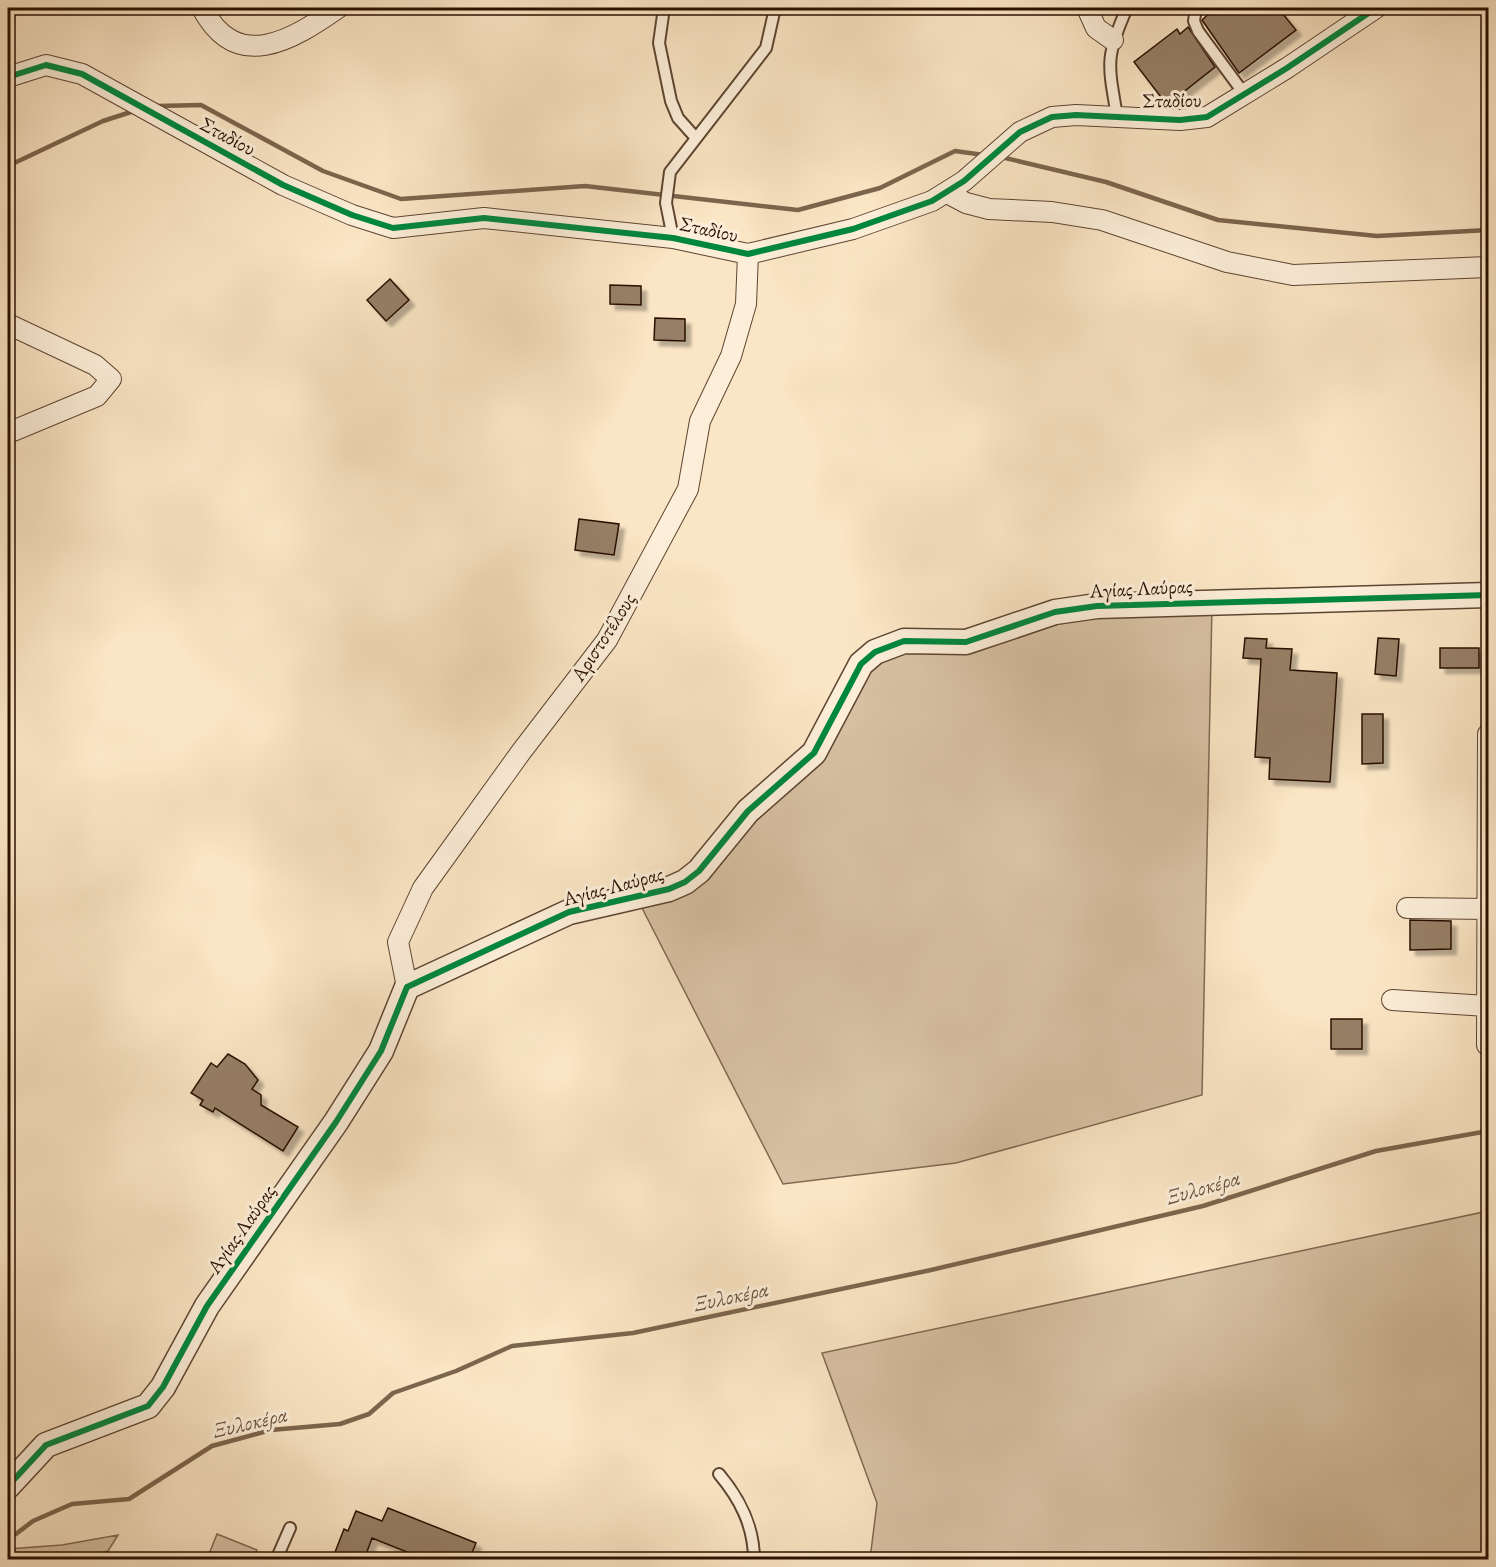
<svg xmlns="http://www.w3.org/2000/svg" width="1496" height="1567" viewBox="0 0 1496 1567" font-family="'EB Garamond',serif">
<style>
.green{fill:#d7c1a3;stroke:#806852;stroke-width:1.5}
.lines{fill:none;stroke-linecap:round;stroke-linejoin:round}
.stream{stroke:#7c654d;stroke-width:4.5}
.building{fill:#967f66;stroke:#2a1000;stroke-width:1.5;filter:url(#shadow)}
.service-casing{stroke:#5e4531;stroke-width:14}
.minor-casing{stroke:#5e4531;stroke-width:22}
.tertiary-casing{stroke:#5e4531;stroke-width:27}
.service{stroke:#fceed9;stroke-width:10}
.minor{stroke:#fceed9;stroke-width:20}
.tertiary{stroke:#fceed9;stroke-width:24}
.cycleway-casing{stroke:#fceed9;stroke-width:10}
.cycleway{stroke:#00873e;stroke-width:6}
.labels{text-anchor:middle;dominant-baseline:central;stroke-width:6;stroke-linejoin:round;paint-order:stroke}
.street-label{font-size:20px;fill:#2a1000;stroke:#fceed9}
.water-label{font-size:21px;font-style:italic;fill:#684f3a;stroke:#fceed9}
</style>
<defs>
<filter id="shadow"><feDropShadow dx="5.5" dy="5.5" stdDeviation="1.5" flood-color="#0004"/></filter>
</defs>
<rect width="100%" height="100%" fill="#fae5c4"/>
<filter id="stains"><feTurbulence type="fractalNoise" baseFrequency=".00333" numOctaves="4"/><feColorMatrix values="0 0 0 0 .2 0 0 0 0 .09 0 0 0 0 .02 0 0 0 .5 -.17"/></filter>
<radialGradient id="worn" r=".72"><stop offset=".6" stop-color="#630" stop-opacity="0"/><stop offset="1" stop-color="#630" stop-opacity=".3"/></radialGradient>
<!-- green -->
<path class="green" d="M1212 605 1202 1095 956 1163 783 1184 640 904 692 888 864 674 880 659 901 649 1056 623Z
M1488 1211V1559H870L877 1503 822 1353Z
M217 1534 257 1550 253 1559H207Z
M118 1535 108 1551 78 1559H8V1549L62 1545Z"/>
<g class="lines">
<!-- stream -->
<path class="stream" d="M157 106 201 105 323 171 401 199 585 186 798 210 880 188 955 151 984 155
M1001 157 1106 182 1218 220 1377 236 1488 230
M8 166 103 121 134 111
M8 1540 33 1521 72 1504 129 1499 212 1446 271 1430 340 1424 369 1414 393 1393 456 1371 512 1346 633 1333 931 1270 1203 1206 1376 1151 1488 1131"/>
</g>
<!-- building -->
<path class="building" d="M1215 8H1278L1296 30 1239 73 1202 20Z
M1188 27 1215 67 1167 105 1134 62 1177 29 1180 34Z
M390 279 409 300 386 321 367 300Z
M610 285 641 286V305L610 304Z
M655 318 685 319V341L654 340Z
M579 519 619 524 614 555 575 550Z
M1245 638 1267 639 1266 648 1292 649 1290 670 1337 673 1330 782 1269 779 1270 758 1255 757 1261 659 1243 658Z
M1378 638 1399 639 1396 676 1375 674Z
M1440 648H1479V668H1440Z
M1362 714H1383V763L1362 764Z
M1410 920 1451 921V949L1410 950Z
M1331 1019H1362V1049H1331Z
M228 1054 245 1064 258 1080 252 1089 261 1095V1105L298 1127 283 1151 215 1108 213 1112 200 1105 203 1100 191 1093 211 1063 217 1067Z
M388 1508 476 1543 469 1560H427L372 1538 364 1560H332L344 1529 348 1531 356 1511 382 1521Z"/>
<g class="lines">
<defs>
<path id="service" d="M664 8 659 43 671 101 678 118 695 137
M1196 8 1194 21 1198 31 1245 95
M1117 116C1108 64 1105 57 1127 8
M673 238 666 203 670 172 766 48 775 8
M719 1474C740 1499 754 1526 754 1560
M276 1560 290 1528"/>
<path id="minor" d="M202 8C237 74 292 40 338 8
M1087 8 1096 28 1113 40
M8 77 46 65 82 74 283 185 352 215 393 228 484 218 673 238 748 254 853 229 932 201 964 181 1020 132 1052 117 1076 115 1180 120 1207 117 1287 68 1376 8
M947 193 966 203 989 209 1052 212 1102 220 1227 262 1293 275 1488 267
M8 324 95 365 111 379 97 396 8 433
M1407 908 1488 909
M407 987 398 942 423 888 521 752 607 640 688 489 700 421 731 356 746 304 748 254
M1392 1000 1487 1006
M1487 1045 1488 734"/>
<path id="tertiary" d="M8 1486 46 1445 148 1406 163 1387 207 1306 336 1122 381 1051 407 987 569 912 669 889 685 882 699 871 748 811 814 753 861 664 875 652 904 641 966 642 1055 612 1097 606 1488 595"/>
</defs>
<!-- service casing -->
<use href="#service" class="service-casing"/>
<!-- minor casing -->
<use href="#minor" class="minor-casing"/>
<!-- tertiary casing -->
<use href="#tertiary" class="tertiary-casing"/>
<!-- service -->
<use href="#service" class="service"/>
<!-- minor -->
<use href="#minor" class="minor"/>
<!-- tertiary -->
<use href="#tertiary" class="tertiary"/>
<defs>
<path id="cycleway" d="M8 77 46 65 82 74 283 185 352 215 393 228 484 218 673 238 748 254 853 229 932 201 964 181 1020 132 1052 117 1076 115 1180 120 1207 117 1287 68 1376 8
M8 1486 46 1445 148 1406 163 1387 207 1306 336 1122 381 1051 407 987 569 912 669 889 685 882 699 871 748 811 814 753 861 664 875 652 904 641 966 642 1055 612 1097 606 1488 595"/>
</defs>
<!-- cycleway casing -->
<use href="#cycleway" class="cycleway-casing"/>
<!-- cycleway -->
<use href="#cycleway" class="cycleway"/>
</g>
<g class="labels">
<!-- street labels -->
<g class="street-label">
<text transform="translate(1172 100) rotate(-1)">Σταδίου</text>
<text transform="translate(228 136) rotate(28)">Σταδίου</text>
<text transform="translate(709 229) rotate(12)">Σταδίου</text>
<text transform="translate(1141 588) rotate(-3)">Αγίας Λαύρας</text>
<text transform="translate(603 637) rotate(-57)">Αριστοτέλους</text>
<text transform="translate(613 886) rotate(-15)">Αγίας Λαύρας</text>
<text transform="translate(241 1229) rotate(-55)">Αγίας Λαύρας</text>
</g>
<!-- water labels -->
<g class="water-label">
<text transform="translate(1203 1187) rotate(-16)">Ξυλοκέρα</text>
<text transform="translate(731 1296) rotate(-12)">Ξυλοκέρα</text>
<text transform="translate(250 1422) rotate(-13)">Ξυλοκέρα</text>
</g>
</g>
<!-- margin -->
<rect width="1496" height="1567" fill="none" stroke="#fae5c4" stroke-width="30"/>
<rect x="9" y="9" width="1478" height="1549" fill="none" stroke="#2a1000" stroke-width="3"/>
<rect x="15" y="15" width="1466" height="1537" fill="none" stroke="#2a1000" stroke-width="1.5"/>
<rect width="100%" height="100%" filter="url(#stains)"/>
<rect width="100%" height="100%" fill="url(#worn)"/>
</svg>
